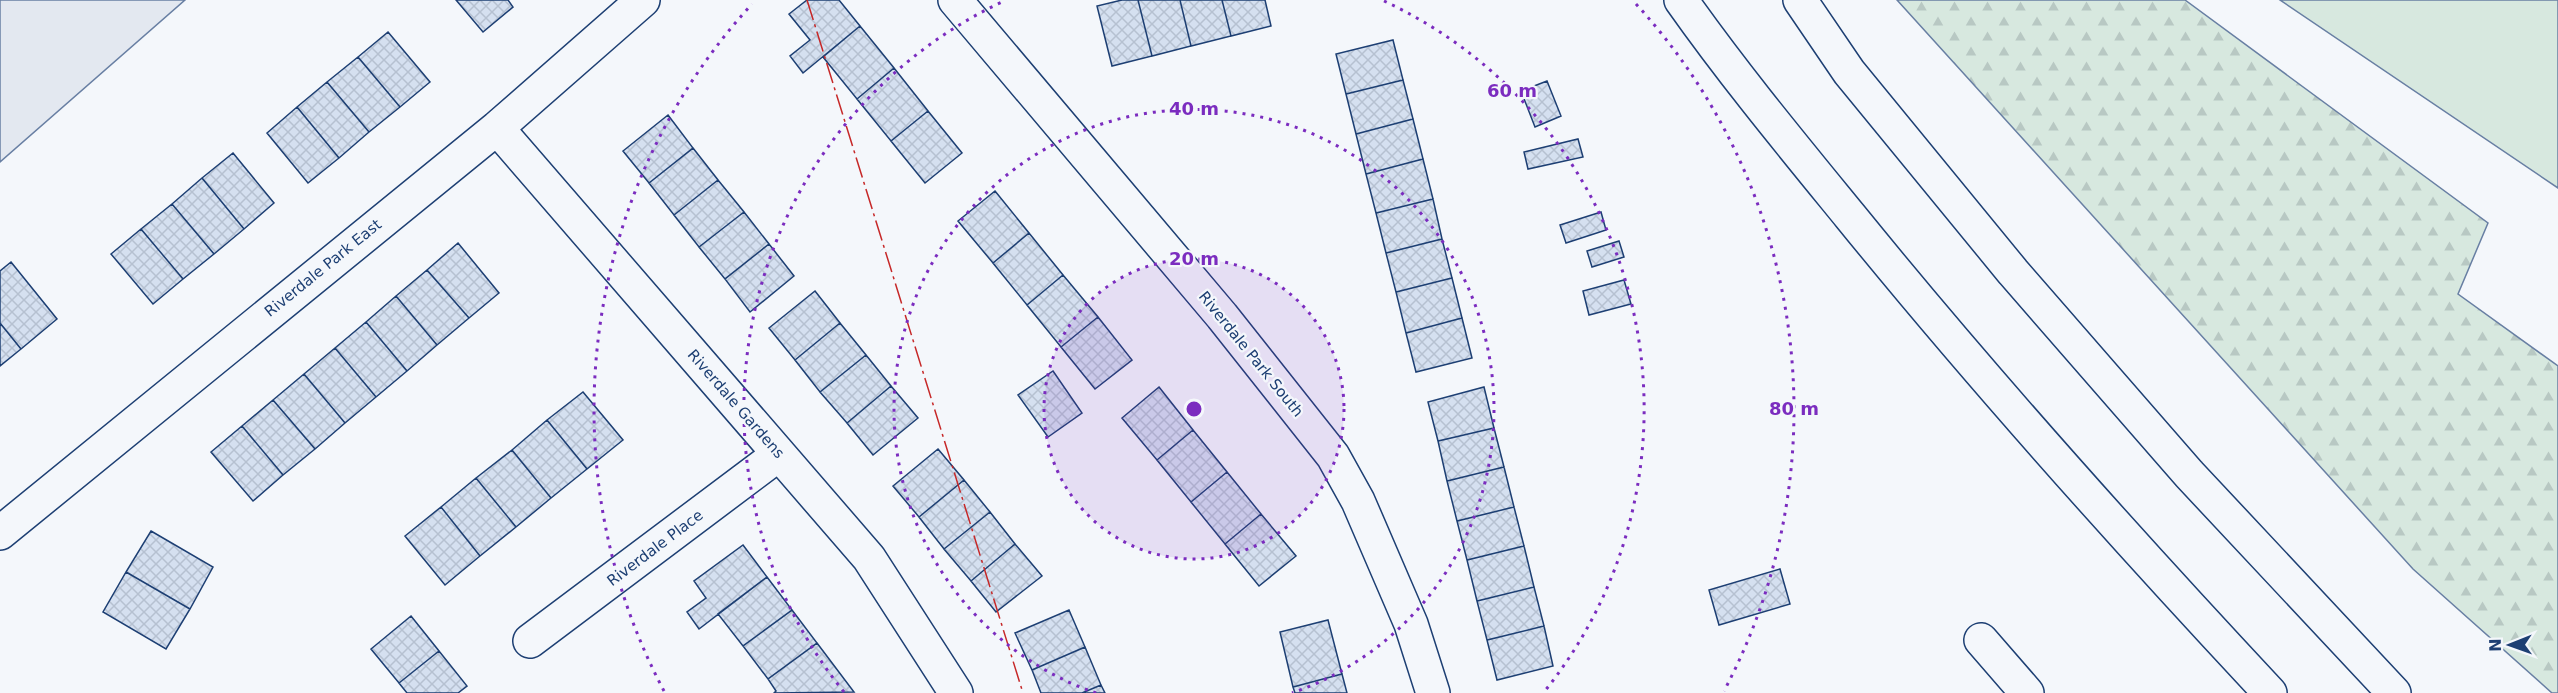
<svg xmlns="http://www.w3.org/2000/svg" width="2558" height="693" viewBox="0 0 2558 693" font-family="'DejaVu Sans',sans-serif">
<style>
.green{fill:#d7e8df;stroke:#687fa3;stroke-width:1.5}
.forest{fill:url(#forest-firs);stroke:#687fa3;stroke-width:1.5}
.parking{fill:#e3e8f0;stroke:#687fa3;stroke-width:1.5}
.building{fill:url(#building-cross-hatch);stroke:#1d3f73;stroke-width:1.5}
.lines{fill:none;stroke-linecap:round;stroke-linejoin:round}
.street-casing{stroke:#1d3f73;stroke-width:36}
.highway-casing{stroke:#1d3f73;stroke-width:36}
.street{stroke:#f4f7fb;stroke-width:33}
.highway{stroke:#f4f7fb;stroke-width:33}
.power{stroke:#c62828;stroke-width:1.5;stroke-dasharray:21 4.5 3 4.5;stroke-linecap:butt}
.ring{fill:none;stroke:#7b2cbf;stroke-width:3;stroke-dasharray:3 6}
.labels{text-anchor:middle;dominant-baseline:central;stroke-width:4.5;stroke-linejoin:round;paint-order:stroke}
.street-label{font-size:15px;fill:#1d3f73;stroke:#f4f7fb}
.centre{fill:#7b2cbf;stroke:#f4f7fb;stroke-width:3}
.ring-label{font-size:18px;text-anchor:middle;font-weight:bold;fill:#7b2cbf;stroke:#f4f7fb;stroke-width:4.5;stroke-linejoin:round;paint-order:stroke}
</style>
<defs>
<pattern id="forest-firs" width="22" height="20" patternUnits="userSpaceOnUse" patternTransform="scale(1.5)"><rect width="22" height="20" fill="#d7e8df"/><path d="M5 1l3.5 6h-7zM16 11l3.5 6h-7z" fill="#b8c8c3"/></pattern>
<pattern id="building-cross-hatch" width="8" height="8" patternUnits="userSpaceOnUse" patternTransform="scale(1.5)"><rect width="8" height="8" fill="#d5e0f0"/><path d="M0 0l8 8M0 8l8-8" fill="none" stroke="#b6c1d1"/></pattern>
</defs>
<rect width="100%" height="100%" fill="#f4f7fb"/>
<!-- green -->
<path class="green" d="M2280 0H2558V188Z"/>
<!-- forest -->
<path class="forest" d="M1897 0H2185L2488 223 2458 294 2558 366V693H2552L2413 569Z"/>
<!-- parking -->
<path class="parking" d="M0 0H185L0 162Z"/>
<!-- building -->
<path class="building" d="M456 0H508L513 7 483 32Z
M807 0H839L860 26 803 73 790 56 810 40 789 14Z
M1122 0H1138L1152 56 1112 66 1097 6Z
M1138 0H1180L1191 46 1152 56Z
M1180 0H1222L1231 36 1191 46Z
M1222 0H1265L1271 26 1231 36Z
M860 26 894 68 857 99 823 57Z
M388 32 430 82 400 107 358 57Z
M1393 40 1403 80 1346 94 1336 54Z
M358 57 400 107 369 132 327 82Z
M894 68 928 111 891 141 857 99Z
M1403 80 1413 119 1356 134 1346 94Z
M1547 81 1561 116 1535 127 1521 91Z
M327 82 369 132 339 158 297 107Z
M297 107 339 158 308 183 267 133Z
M928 111 962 153 925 183 891 141Z
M668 115 693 148 649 183 623 151Z
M1413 119 1423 159 1366 174 1356 134Z
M1578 139 1583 157 1528 169 1524 152Z
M693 148 718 180 674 215 649 183Z
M233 153 274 203 244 229 202 178Z
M1423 159 1433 199 1376 213 1366 174Z
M202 178 244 229 214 254 172 204Z
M718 180 744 212 699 247 674 215Z
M995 191 1029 233 993 263 958 221Z
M1433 199 1442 239 1386 253 1376 213Z
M172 204 214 254 183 279 141 229Z
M744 212 769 244 725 279 699 247Z
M1601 212 1606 230 1566 243 1560 225Z
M141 229 183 279 153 304 111 254Z
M1029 233 1063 275 1027 305 993 263Z
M1442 239 1452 278 1396 292 1386 253Z
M1619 241 1624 257 1592 267 1587 251Z
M458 243 499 293 469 318 427 270Z
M769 244 794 276 750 312 725 279Z
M11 262 57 319 21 349 0 323V271Z
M427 270 469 318 437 345 396 296Z
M1063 275 1098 317 1061 347 1027 305Z
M1452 278 1462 318 1406 333 1396 292Z
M1624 280 1631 304 1589 315 1583 291Z
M815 291 840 323 795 360 769 328Z
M396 296 437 345 407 371 366 322Z
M1098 317 1132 360 1095 389 1061 347Z
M1462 318 1472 358 1416 372 1406 333Z
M366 322 407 371 376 397 335 348Z
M0 323 21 349 0 366Z
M840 323 866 355 820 392 795 360Z
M335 348 376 397 345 423 304 374Z
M866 355 891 386 847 423 820 392Z
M1053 371 1082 413 1048 437 1018 395Z
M304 374 345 423 315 449 273 400Z
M891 386 918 418 873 455 847 423Z
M1159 387 1193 430 1157 460 1122 418Z
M1484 387 1494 428 1438 441 1428 402Z
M583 392 623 440 587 469 547 420Z
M273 400 315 449 283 475 242 426Z
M547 420 587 469 551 498 512 450Z
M242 426 283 475 253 501 211 452Z
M1494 428 1504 467 1447 481 1438 441Z
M1193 430 1227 472 1191 502 1157 460Z
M938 449 964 480 919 517 893 486Z
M512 450 551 498 516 527 476 478Z
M1504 467 1514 507 1457 521 1447 481Z
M1227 472 1261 514 1225 544 1191 502Z
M476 478 516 527 480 556 441 507Z
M964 480 990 512 944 549 919 517Z
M441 507 480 556 445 585 405 536Z
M1514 507 1524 546 1467 560 1457 521Z
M990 512 1015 544 971 581 944 549Z
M1261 514 1296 556 1259 586 1225 544Z
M151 531 213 567 190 609 126 572Z
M1015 544 1042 576 996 612 971 581Z
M743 545 767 577 699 629 687 612 706 598 694 581Z
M1524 546 1534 587 1477 601 1467 560Z
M1780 569 1790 604 1719 625 1709 590Z
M126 572 190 609 166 649 103 612Z
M767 577 792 610 743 646 718 614Z
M1534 587 1544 626 1487 640 1477 601Z
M792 610 817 643 768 679 743 646Z
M1069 610 1085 647 1032 670 1015 633Z
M411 616 439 651 399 683 371 649Z
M1328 620 1342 674 1293 687 1280 632Z
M1544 626 1553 666 1497 680 1487 640Z
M817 643 854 692 774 693 776 691 768 679Z
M1085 647 1101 685 1082 693H1041L1032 670Z
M439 651 467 686 458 693H407L399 683Z
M1342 674 1347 693H1295L1293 687Z
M1101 685 1105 693H1082Z"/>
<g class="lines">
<defs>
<path id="street" d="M955 0 1222 316 1333 456 1358 501 1411 624 1433 693
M497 128 869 558 956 693
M0 533 497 128 643 0
M1981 640 2027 693
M530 641 779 454"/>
<path id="highway" d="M1681 0C1734 75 1792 145 1850 216 1984 381 2125 538 2270 693
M1800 0 1849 72 2013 272 2189 474 2394 693"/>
</defs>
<!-- street casing -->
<use href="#street" class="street-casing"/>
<!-- highway casing -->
<use href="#highway" class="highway-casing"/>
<!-- street -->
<use href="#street" class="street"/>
<!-- highway -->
<use href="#highway" class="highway"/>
<!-- power -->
<path class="power" d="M807 0 1023 693"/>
</g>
<!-- distance rings -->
<circle cx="1194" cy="409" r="150" fill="#7b2cbf" fill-opacity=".12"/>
<g class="ring">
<circle cx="1194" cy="409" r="150"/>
<path d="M1096 693A300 300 0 1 1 1292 693"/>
<path d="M844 692A450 450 0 0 1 1004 1M1384 1A450 450 0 0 1 1544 692"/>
<path d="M664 691A600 600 0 0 1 752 4M1636 4A600 600 0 0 1 1724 691"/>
</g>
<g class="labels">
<!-- street labels -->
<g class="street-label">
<text transform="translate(323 268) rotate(-39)">Riverdale Park East</text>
<text transform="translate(1251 354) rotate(51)">Riverdale Park South</text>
<text transform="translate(736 404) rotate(49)">Riverdale Gardens</text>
<text transform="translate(655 548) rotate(-37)">Riverdale Place</text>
</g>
</g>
<circle cx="1194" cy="409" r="9" class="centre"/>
<g class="ring-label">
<text x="1512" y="97">60 m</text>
<text x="1194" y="115">40 m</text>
<text x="1194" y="265">20 m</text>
<text x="1794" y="415">80 m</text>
</g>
<!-- north arrow -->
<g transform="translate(2510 645) rotate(269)" stroke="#f4f7fb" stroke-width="4.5" paint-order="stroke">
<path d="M0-4.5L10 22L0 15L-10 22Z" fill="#1d3f73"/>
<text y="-9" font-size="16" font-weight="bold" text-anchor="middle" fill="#1d3f73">N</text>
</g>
</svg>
